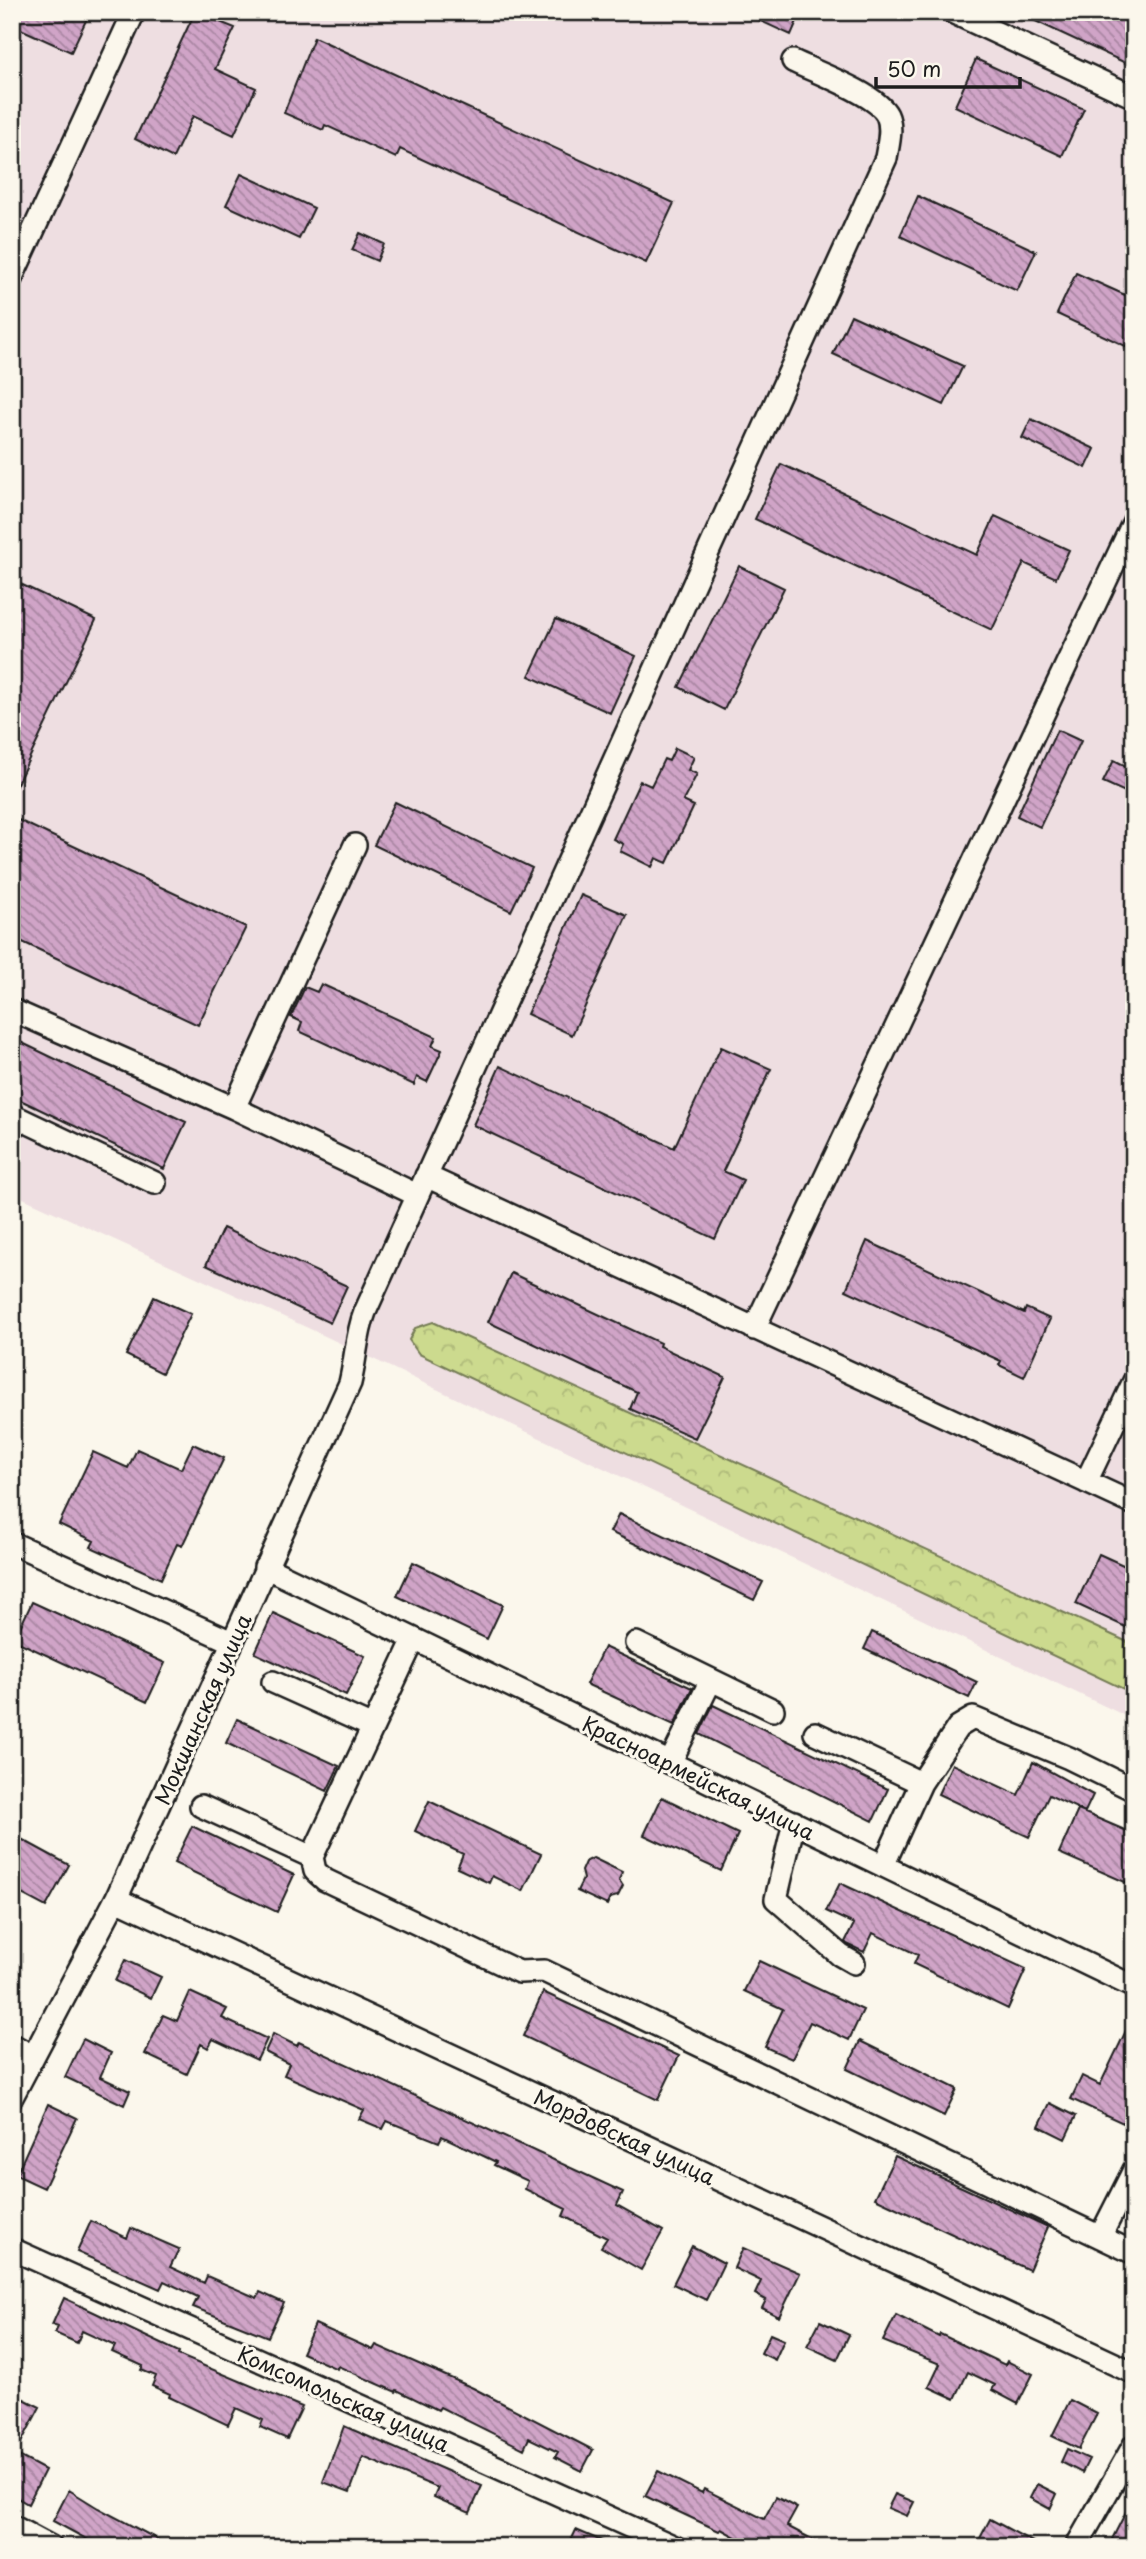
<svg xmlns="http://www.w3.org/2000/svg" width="1146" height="2559" viewBox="0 0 1146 2559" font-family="'Playpen Sans',sans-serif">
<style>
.built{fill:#eedee1}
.forest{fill:url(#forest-crowns);stroke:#747b55;stroke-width:2}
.building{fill:url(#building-back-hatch);stroke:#1c1c1c;stroke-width:2}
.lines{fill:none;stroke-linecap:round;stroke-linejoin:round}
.minor-casing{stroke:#1c1c1c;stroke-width:26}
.minor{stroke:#fbf7ec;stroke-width:21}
.labels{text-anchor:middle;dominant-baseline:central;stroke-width:6;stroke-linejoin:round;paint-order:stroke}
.street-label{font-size:21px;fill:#1c1c1c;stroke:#fbf7ec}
</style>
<defs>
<pattern id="forest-crowns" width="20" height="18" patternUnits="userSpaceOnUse" patternTransform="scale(1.75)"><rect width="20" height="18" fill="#ccda8e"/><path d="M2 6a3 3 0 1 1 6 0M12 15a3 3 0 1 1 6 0" fill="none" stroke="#afba7a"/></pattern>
<pattern id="building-back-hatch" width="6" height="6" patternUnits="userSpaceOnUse" patternTransform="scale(1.75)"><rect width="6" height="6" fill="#d0a4c7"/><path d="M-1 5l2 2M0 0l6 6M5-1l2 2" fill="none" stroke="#a885a1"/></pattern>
</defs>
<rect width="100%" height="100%" fill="#fbf7ec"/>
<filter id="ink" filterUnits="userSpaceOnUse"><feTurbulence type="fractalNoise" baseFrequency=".0143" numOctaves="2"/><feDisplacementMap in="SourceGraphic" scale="14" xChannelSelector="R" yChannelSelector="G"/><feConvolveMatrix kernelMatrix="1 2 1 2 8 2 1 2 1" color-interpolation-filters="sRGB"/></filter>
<g filter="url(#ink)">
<!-- built -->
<path class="built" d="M12 12H1134V1720L308 1328 12 1193Z"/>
<!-- forest -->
<path class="forest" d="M433 1322 1134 1645V1694L419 1354 409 1340 415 1328Z"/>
<!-- building -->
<path class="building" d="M12 12H90L71 52 12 25Z
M195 12 235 28 215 69 256 88 234 135 193 116 173 158 135 139Z
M741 12H801L791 35Z
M1016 12H1128L1134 15V67Z
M314 37 674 203 646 263 400 149 396 158 325 125 323 130 284 113Z
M976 59 1084 109 1062 156 955 106Z
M241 174 314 208 299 239 226 205Z
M918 196 1036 251 1017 291 900 236Z
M360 233 384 244 377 261 352 250Z
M1076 273 1134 299V350L1057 314Z
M851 315 963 366 944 405 833 354Z
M1031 419 1095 449 1086 468 1022 438Z
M781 464 977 555 995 516 1069 550 1056 578 1024 563 992 630 755 519Z
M739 566 784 588 724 710 679 687Z
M12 580 96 620 12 794Z
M556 619 636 656 610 713 529 676Z
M1057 730 1081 741 1040 827 1017 816Z
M675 748 694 757 688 770 697 774 683 801 694 806 667 863 656 858 652 867 620 851 623 844 613 839 640 781 651 786 664 759 669 761Z
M1114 760 1134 770V796L1103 782Z
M395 802 532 868 511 911 374 845Z
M16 819 246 927 198 1025 12 937V827Z
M581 895 627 915 572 1035 527 1014Z
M321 984 436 1037 432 1046 442 1050 427 1082 417 1077 414 1085 299 1031 302 1022 291 1017 305 987 317 992Z
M12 1038 186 1122 164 1169 12 1096Z
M721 1047 771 1069 723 1171 743 1180 715 1239 473 1125 500 1066 674 1148Z
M223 1228 347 1286 330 1323 206 1265Z
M867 1241 1024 1313 1026 1308 1050 1319 1024 1377 999 1365 1001 1361 846 1290Z
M511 1273 660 1343 659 1346 725 1377 695 1438 630 1409 637 1392 488 1322Z
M154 1297 191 1314 162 1373 126 1355Z
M193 1444 224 1458 182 1546 177 1544 161 1579 91 1547 94 1541 59 1524 93 1452 128 1468 137 1449 181 1469Z
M619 1514 763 1582 754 1600 610 1532Z
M1099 1554 1134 1570V1631L1076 1604Z
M413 1562 503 1605 487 1639 397 1596Z
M32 1602 165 1663 147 1702 14 1640Z
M273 1613 365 1656 346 1695 255 1653Z
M872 1632 977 1682 969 1698 864 1649Z
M604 1647 692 1688 674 1725 586 1684Z
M713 1705 888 1789 873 1821 699 1734Z
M237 1719 339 1766 327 1791 226 1743Z
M1033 1762 1093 1795 1085 1812 1049 1795 1029 1837 938 1794 952 1764 1018 1795Z
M662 1797 738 1834 721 1871 644 1835Z
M429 1801 541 1854 523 1891 492 1876 489 1883 457 1868 463 1854 415 1831Z
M1078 1810 1134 1834V1886L1059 1853Z
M192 1826 294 1875 277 1912 174 1863Z
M12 1834 69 1865 46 1907 12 1889Z
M593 1858 622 1872 619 1880 623 1886 618 1896 610 1898 607 1905 577 1891 583 1879 581 1871 585 1862Z
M840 1883 1026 1969 1008 2009 914 1964 918 1955 873 1933 864 1952 847 1944 845 1942 854 1924 826 1911Z
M125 1960 161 1977 151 1998 115 1981Z
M759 1961 863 2010 849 2040 810 2022 792 2059 765 2047 783 2009 744 1991Z
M190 1992 227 2009 222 2018 267 2039 257 2060 213 2039 208 2048 201 2044 187 2074 145 2054 163 2015 177 2021Z
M543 1992 679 2056 658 2100 523 2036Z
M1134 2014V2128L1071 2099 1082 2076 1100 2085Z
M273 2034 297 2046 299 2042 623 2192 617 2205 663 2231 641 2270 601 2247 607 2238 563 2216 566 2209 525 2189 528 2181 494 2165 496 2162 442 2136 439 2142 387 2121 383 2129 359 2119 364 2110 284 2075 289 2064 265 2052Z
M83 2039 111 2053 100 2077 130 2091 124 2105 65 2077Z
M860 2041 957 2089 944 2116 847 2069Z
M1050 2103 1076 2116 1065 2139 1039 2126Z
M48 2104 77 2118 44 2188 16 2175Z
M895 2156 1048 2227 1029 2270 875 2198Z
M91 2221 127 2238 131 2228 179 2249 170 2267 204 2283 207 2276 257 2298 260 2292 284 2303 268 2337 193 2307 198 2297 164 2281 160 2289 77 2252Z
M692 2246 724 2263 706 2300 673 2284Z
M743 2248 800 2273 779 2317 762 2308 766 2300 755 2294 761 2281 734 2268Z
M64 2298 179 2352 178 2355 302 2407 287 2439 260 2427 263 2420 236 2408 228 2425 169 2397 170 2394 152 2386 156 2376 141 2370 143 2366 112 2352 115 2346 82 2331 77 2343 55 2333 58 2327 52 2325Z
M896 2315 939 2337 940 2334 1005 2365 1007 2361 1033 2374 1018 2404 992 2390 995 2385 968 2372 955 2399 929 2387 940 2364 883 2341Z
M820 2321 849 2335 837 2360 807 2346Z
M315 2324 373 2350 376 2345 473 2388 593 2450 582 2471 555 2457 558 2452 529 2438 524 2449 440 2407 438 2410 397 2390 396 2392 338 2366 337 2369 302 2353Z
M770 2334 784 2340 775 2360 761 2353Z
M20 2397 40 2407 15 2454 45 2470 28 2504 12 2495V2410Z
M1070 2400 1097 2414 1079 2449 1052 2436Z
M344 2426 482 2486 470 2513 434 2497 438 2488 363 2457 350 2492 323 2482Z
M1067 2449 1089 2459 1082 2473 1061 2462Z
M658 2471 702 2493 704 2489 764 2519 776 2497 797 2508 787 2526 827 2547H754L721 2529 719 2531 645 2496Z
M1037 2484 1057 2494 1050 2509 1030 2498Z
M69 2490 98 2508 172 2547H101L53 2521Z
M895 2494 914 2502 907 2516 888 2508Z
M1134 2496V2547H1108Z
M990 2519 1042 2547H992L979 2540Z
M576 2530 616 2547H568Z"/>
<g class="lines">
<defs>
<path id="minor" d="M952 12 1134 97
M12 277 134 12
M355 845 234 1108 417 1195
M12 1010 234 1108
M12 1115 155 1183
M426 1176 1134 1504
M754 1329 1134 521
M1086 1482 1134 1381
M12 1543 232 1642
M265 1567 1134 1987
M414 1639 312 1857 315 1871 325 1880 519 1972 544 1971 1134 2253
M636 1643 773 1710
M273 1682 373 1727
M815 1733 921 1783 883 1866
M670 1763 711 1680
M921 1783 958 1727 973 1718 1069 1758 1134 1790
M201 1806 312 1857
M794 1822 776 1899 840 1955 854 1963
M116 1899 1134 2373
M12 2045 33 2056
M12 2097 116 1899 350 1383C356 1359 356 1335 365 1312L886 158C888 145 893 128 887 115 877 94 815 72 793 61
M1100 2237 1134 2170
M12 2249 675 2547
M12 2526 51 2547
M1076 2547 1134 2445"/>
</defs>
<!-- minor casing -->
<use href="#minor" class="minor-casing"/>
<!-- minor -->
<use href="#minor" class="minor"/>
</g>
</g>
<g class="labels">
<!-- street labels -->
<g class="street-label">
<text transform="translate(202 1709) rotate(-66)">Мокшанская улица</text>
<text transform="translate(699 1777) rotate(26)">Красноармейская улица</text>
<text transform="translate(625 2136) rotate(25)">Мордовская улица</text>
<text transform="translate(344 2398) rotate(24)">Комсомольская улица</text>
</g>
</g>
<!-- margin -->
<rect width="1146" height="2559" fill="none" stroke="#fbf7ec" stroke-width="42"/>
<rect x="21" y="21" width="1104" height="2517" fill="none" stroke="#1c1c1c" stroke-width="2.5" filter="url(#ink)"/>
<!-- scale -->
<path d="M876 77v10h144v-10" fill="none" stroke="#1c1c1c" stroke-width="3.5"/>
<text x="887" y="77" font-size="21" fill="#1c1c1c" stroke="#fbf7ec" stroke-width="5" paint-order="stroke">50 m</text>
</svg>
